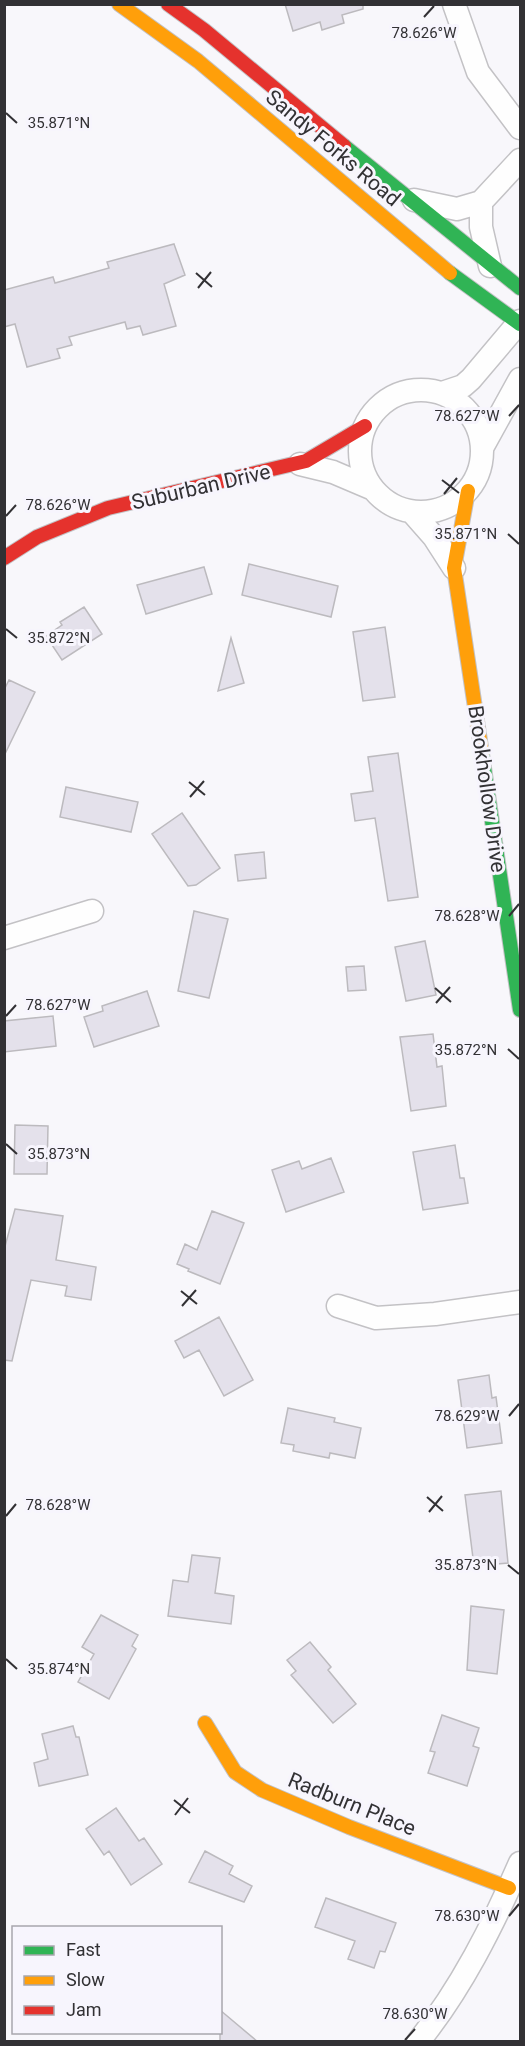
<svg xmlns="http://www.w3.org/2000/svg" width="525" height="2046" viewBox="0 0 525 2046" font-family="Roboto,sans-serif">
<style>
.building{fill:#e4e1eb;stroke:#bcbabe;stroke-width:1.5}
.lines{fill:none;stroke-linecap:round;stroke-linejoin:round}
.street-casing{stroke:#c3c2c5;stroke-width:25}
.fast-casing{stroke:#c3c2c5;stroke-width:16}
.slow-casing{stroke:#c3c2c5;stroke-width:16}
.jam-casing{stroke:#c3c2c5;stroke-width:16}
.street{stroke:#fefefe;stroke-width:22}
.fast{stroke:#30b455;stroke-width:14}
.slow{stroke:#ff9f0a;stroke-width:14}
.jam{stroke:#e5322d;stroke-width:14}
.ticks{fill:none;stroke:#323134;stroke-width:2}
.labels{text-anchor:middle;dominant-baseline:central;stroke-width:6;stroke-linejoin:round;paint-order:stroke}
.street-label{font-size:21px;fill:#323134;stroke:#f7f5fd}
.ticks-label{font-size:15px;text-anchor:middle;fill:#323134;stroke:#f7f5fd;stroke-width:6;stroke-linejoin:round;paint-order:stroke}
</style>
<rect width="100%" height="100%" fill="#f8f7fb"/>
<!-- building -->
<path class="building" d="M285 4H363V9L342 15 344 23 322 30 320 22 293 31Z
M174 244 185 275 164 284 176 326 143 335 140 326 127 329 125 322 69 337 72 345 57 349 60 358 27 367 15 324 4 327V290L53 277 55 283 109 268 107 262Z
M249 564 338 586 331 617 242 595Z
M204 567 212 594 146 614 137 585Z
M84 607 102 634 62 660 46 636 62 625 60 622Z
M385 627 395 697 363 701 353 632Z
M231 638 244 683 218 691Z
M9 680 35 692 4 756V690Z
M398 753 418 897 388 901 375 818 355 821 351 794 373 791 368 757Z
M66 787 138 802 131 832 60 817Z
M182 813 220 868 196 885 188 886 152 834Z
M264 852 266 878 238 881 235 855Z
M194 911 228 919 209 998 178 991Z
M425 941 436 995 406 1001 395 947Z
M364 966 366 990 348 991 346 967Z
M147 991 159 1026 94 1047 84 1017 103 1011 102 1006Z
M53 1016 56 1046 4 1052V1021Z
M433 1034 437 1067 442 1066 446 1106 411 1111 400 1037Z
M15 1125 48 1126 47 1174H14Z
M455 1145 460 1178H464L468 1203 423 1210 413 1152Z
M331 1158 344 1192 286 1212 272 1170 299 1161 302 1169Z
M15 1209 63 1216 56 1260 96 1267 91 1300 65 1296 67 1286 31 1280 12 1361 4 1360V1250Z
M212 1211 244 1223 220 1284 188 1271 189 1269 177 1264 185 1244 197 1250Z
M219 1317 253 1380 224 1396 199 1350 184 1358 175 1341Z
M489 1375 492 1398 496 1397 502 1443 467 1448 458 1380Z
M288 1408 335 1418 334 1422 361 1428 355 1458 330 1453 329 1458 293 1451 294 1445 281 1443Z
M501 1491 508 1563 474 1566 465 1495Z
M192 1555 220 1558 215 1593 234 1596 231 1624 168 1616 173 1580 188 1582Z
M471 1606 504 1610 497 1674 467 1670Z
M101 1615 138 1635 132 1646 136 1649 109 1699 78 1682 94 1654 82 1647Z
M310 1642 331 1667 328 1670 356 1704 333 1723 291 1675 296 1671 287 1660Z
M442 1715 479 1728 473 1746 479 1748 467 1786 428 1773 435 1752 430 1751Z
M73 1726 76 1737H79L88 1775 39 1786 34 1763 48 1759 42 1734Z
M116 1808 139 1841 144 1838 162 1864 131 1885 109 1851 104 1855 86 1829Z
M205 1851 233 1866 229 1874 252 1886 244 1902 189 1882Z
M326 1898 396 1923 385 1952 380 1951 374 1968 348 1959 355 1941 315 1927Z
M220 2010 258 2042H220Z"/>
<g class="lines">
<defs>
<path id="street" d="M454 4 478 72 520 128
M414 200 457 209 481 202 520 160
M481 202V227L490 266
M360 451a61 61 0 1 1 122 0a61 61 0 1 1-122 0Z
M442 393 463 386 471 379 520 321
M482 448 520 379
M300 464 333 472 373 489
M412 512 434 537 454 568
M4 938 92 911
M338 1306 376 1318 435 1314 520 1302
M418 2042C461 1989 493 1925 520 1863"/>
<path id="fast" d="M344 146 520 288
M450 273 520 324
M482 754 520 1010"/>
<path id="slow" d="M119 4 198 61 450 273
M468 491 454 568 482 754
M205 1723 235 1772 262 1790 349 1827 509 1888"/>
<path id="jam" d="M168 4 204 30 344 146
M4 558 37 537 108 508 306 461 365 426"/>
</defs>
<!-- street casing -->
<use href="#street" class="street-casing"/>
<!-- fast casing -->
<use href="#fast" class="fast-casing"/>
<!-- slow casing -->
<use href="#slow" class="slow-casing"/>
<!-- jam casing -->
<use href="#jam" class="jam-casing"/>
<!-- street -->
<use href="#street" class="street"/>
<!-- fast -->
<use href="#fast" class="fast"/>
<!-- slow -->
<use href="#slow" class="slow"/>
<!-- jam -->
<use href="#jam" class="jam"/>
</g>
<!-- ticks -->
<path class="ticks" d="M424 17 434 6M6 113 17 123M196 273 212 287M198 288 211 272M509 416 519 405M442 480 459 493M444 494 457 478M6 516 16 505M508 534 519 544M6 629 17 638M189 782 205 795M190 797 204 781M509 916 519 904M435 988 451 1002M436 1003 450 987M6 1016 16 1005M508 1049 519 1059M6 1144 17 1154M181 1291 197 1304M182 1306 196 1290M509 1416 519 1404M427 1497 443 1511M429 1512 442 1496M6 1516 16 1504M508 1565 519 1574M6 1659 17 1669M174 1800 190 1813M175 1815 188 1798M509 1916 519 1904M405 2040 415 2029"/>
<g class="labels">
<!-- street labels -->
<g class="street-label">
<text transform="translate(333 148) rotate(40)">Sandy Forks Road</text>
<text transform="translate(201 487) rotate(-13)">Suburban Drive</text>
<text transform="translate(487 789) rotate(82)">Brookhollow Drive</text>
<text transform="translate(352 1804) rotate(22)">Radburn Place</text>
</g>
</g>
<g class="ticks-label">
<text x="424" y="38">78.626°W</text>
<text x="59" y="128">35.871°N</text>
<text x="467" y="421">78.627°W</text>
<text x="58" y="510">78.626°W</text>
<text x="466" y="539">35.871°N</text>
<text x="59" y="643">35.872°N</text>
<text x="467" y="921">78.628°W</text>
<text x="58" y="1010">78.627°W</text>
<text x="466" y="1055">35.872°N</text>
<text x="59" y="1159">35.873°N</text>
<text x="467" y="1421">78.629°W</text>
<text x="58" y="1510">78.628°W</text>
<text x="466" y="1570">35.873°N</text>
<text x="59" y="1674">35.874°N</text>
<text x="467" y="1921">78.630°W</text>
<text x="415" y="2019">78.630°W</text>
</g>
<!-- border -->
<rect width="525" height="2046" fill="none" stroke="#323134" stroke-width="12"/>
<!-- legend -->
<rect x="12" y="1926" width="210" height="108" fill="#f7f5fd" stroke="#a8a7ad" stroke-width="1.5"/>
<rect x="24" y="1946" width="30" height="9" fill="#30b455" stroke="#a8a7ad" stroke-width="1.5"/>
<text x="66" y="1956" font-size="18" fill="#323134">Fast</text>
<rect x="24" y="1976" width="30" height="9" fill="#ff9f0a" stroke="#a8a7ad" stroke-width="1.5"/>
<text x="66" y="1986" font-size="18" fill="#323134">Slow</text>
<rect x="24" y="2006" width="30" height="9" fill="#e5322d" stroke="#a8a7ad" stroke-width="1.5"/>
<text x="66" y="2016" font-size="18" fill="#323134">Jam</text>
</svg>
